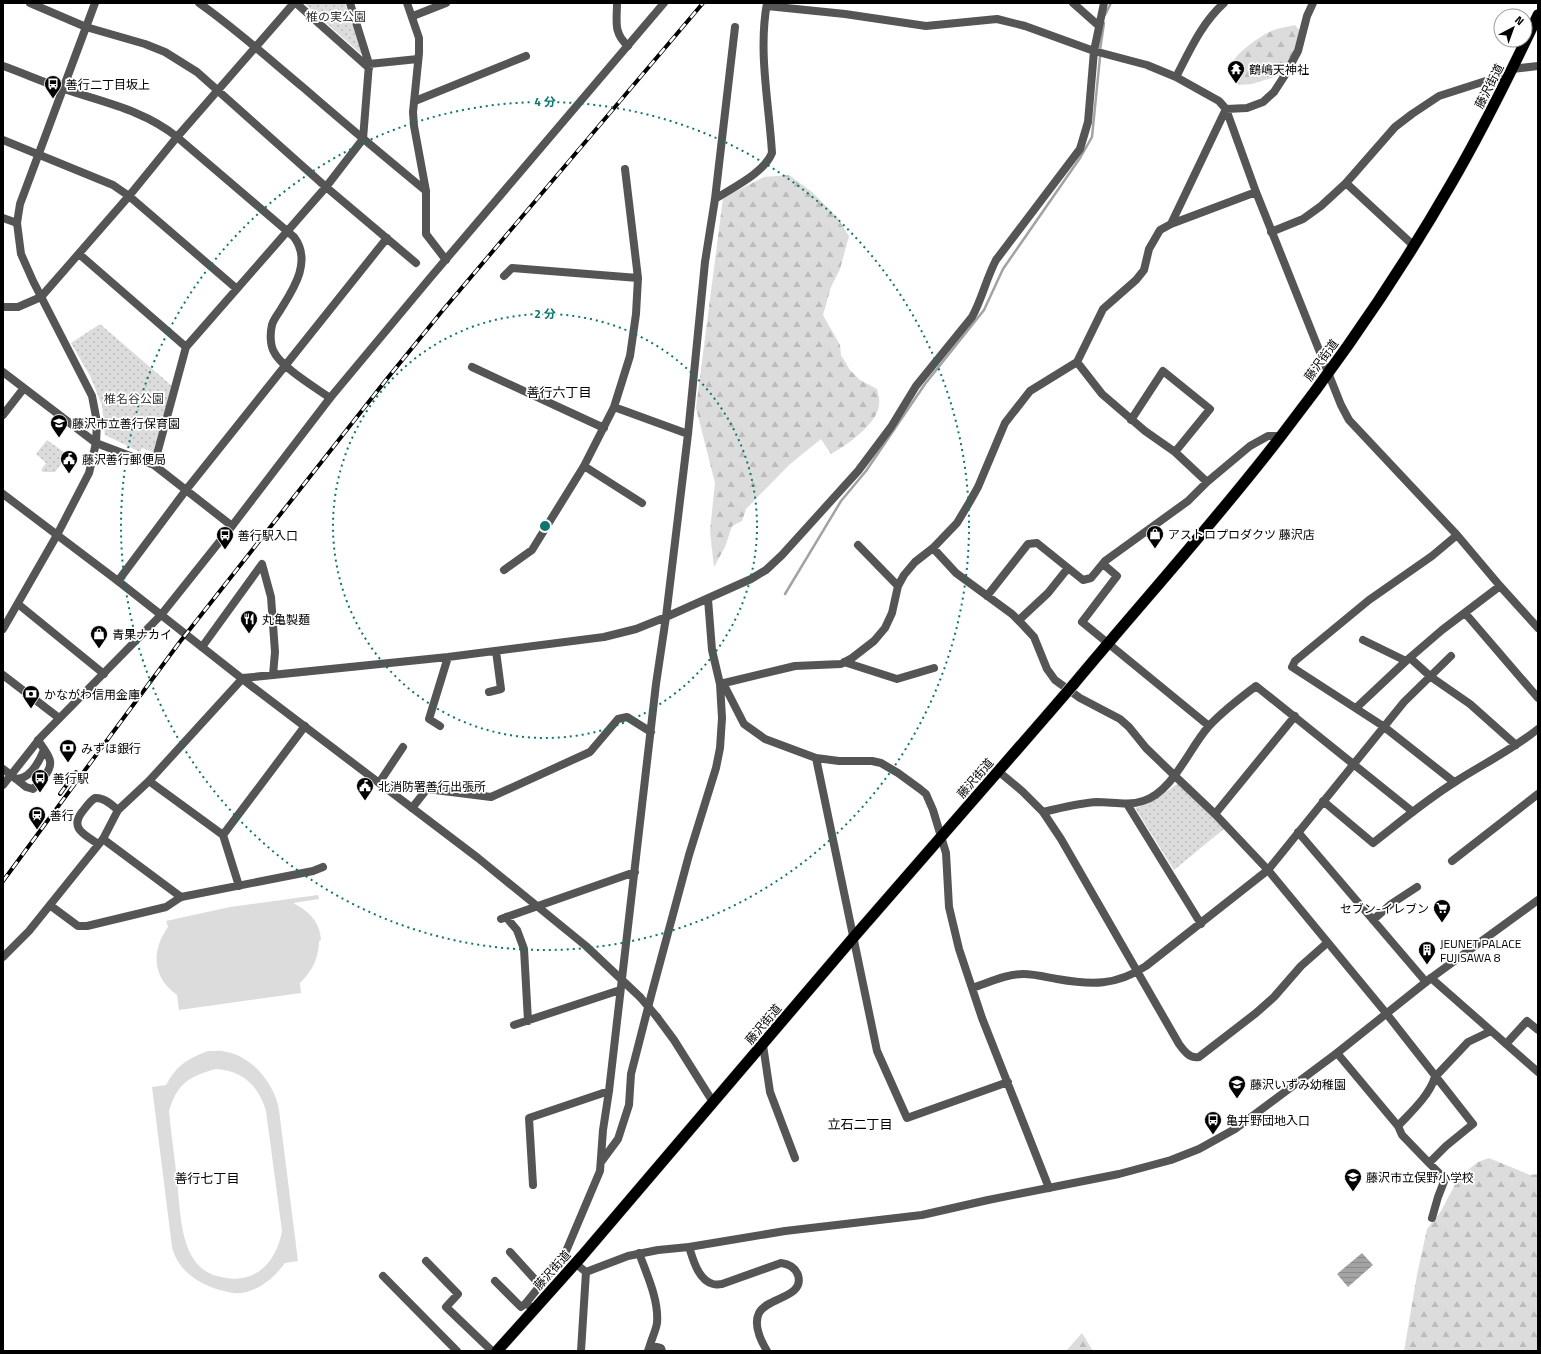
<svg xmlns="http://www.w3.org/2000/svg" width="1541" height="1354" viewBox="0 0 1541 1354" font-family="'Titillium Web','Noto Sans JP',sans-serif">
<style>
.grass{fill:url(#grass-dots)}
.forest{fill:url(#forest-firs)}
.pitch{fill:#dcdcdc;fill-rule:evenodd}
.water{fill:url(#water-rules)}
.lines{fill:none;stroke-linecap:round;stroke-linejoin:round}
.stream{stroke:#a3a3a3;stroke-width:2.5}
.trunk-casing{stroke:#dbdbdb;stroke-width:12}
.minor{stroke:#555;stroke-width:8}
.tertiary{stroke:#555;stroke-width:8}
.trunk{stroke:#000;stroke-width:11}
.rail-casing{stroke:#000;stroke-width:4}
.rail{stroke:#fff;stroke-width:2.5;stroke-dasharray:8;stroke-linecap:butt}
.trunk-bridge-casing{stroke:#dbdbdb;stroke-width:12;stroke-linecap:butt}
.tertiary-bridge{stroke:#555;stroke-width:8}
.trunk-bridge{stroke:#000;stroke-width:11}
.ring{fill:none;stroke:#0f766e;stroke-width:2;stroke-dasharray:2 4}
.labels{text-anchor:middle;dominant-baseline:central;stroke-width:3.5;stroke-linejoin:round;paint-order:stroke}
.park-label{font-size:12px;fill:#333;stroke:#fff}
.poi-label{font-size:12px;fill:#000;stroke:#fff;text-anchor:start}
.street-label{font-size:12px;fill:#000;stroke:#fff}
.neighbourhood-label{font-size:13px;fill:#000;stroke:#fff}
.centre{fill:#0f766e;stroke:#fff;stroke-width:2}
.ring-label{font-size:12px;text-anchor:middle;font-weight:bold;fill:#0f766e;stroke:#fff;stroke-width:3.5;stroke-linejoin:round;paint-order:stroke}
</style>
<defs>
<pattern id="grass-dots" width="8" height="8" patternUnits="userSpaceOnUse"><rect width="8" height="8" fill="#dcdcdc"/><path d="M2 2h.1M6 6h.1" fill="none" stroke="#bbb" stroke-width="1.8" stroke-linecap="round"/></pattern>
<pattern id="forest-firs" width="22" height="20" patternUnits="userSpaceOnUse"><rect width="22" height="20" fill="#dcdcdc"/><path d="M5 1l3.5 6h-7zM16 11l3.5 6h-7z" fill="#bbb"/></pattern>
<pattern id="water-rules" width="6" height="5" patternUnits="userSpaceOnUse"><rect width="6" height="5" fill="#a3a3a3"/><path d="M0 2.5h6" fill="none" stroke="#8b8b8b"/></pattern>
</defs>
<rect width="100%" height="100%" fill="#fff"/>
<!-- grass -->
<path class="grass" d="M304 3H345L362 54H361Z
M100 324 172 386 153 452 142 448 140 452 105 435 102 405 90 376 71 343Z
M47 440 68 455 55 472H43L41 470 46 463 36 454Z
M1180 782 1225 828 1174 870 1135 808C1152 804 1165 792 1180 782Z"/>
<!-- forest -->
<path class="forest" d="M1295 25 1301 32 1302 50 1281 75 1252 84 1239 85C1234 79 1230 71 1233 62 1237 52 1264 33 1274 30 1281 27 1288 27 1295 25Z
M789 175 812 192 837 217 849 236 840 269 831 287 823 315 840 345 841 355 850 370 860 380 877 389C878 394 880 400 879 405 878 423 846 446 831 454L821 439 789 465 746 509 742 521 732 526 725 547 714 567 710 531 715 483 696 408 723 198 764 177Z
M1489 1158 1530 1175 1538 1174V1351H1404L1417 1275 1427 1229 1441 1211 1459 1177 1478 1162Z
M1082 1333 1093 1351H1066Z"/>
<!-- pitch -->
<path class="pitch" d="M318 895 319 899 293 903C309 911 320 922 321 940L319 941C319 958 312 971 300 983L301 993 179 1010 177 995C152 977 151 951 168 927L166 921 230 907Z
M208 1051C214 1051 221 1050 227 1052 253 1057 275 1085 279 1110L298 1261 285 1263C274 1278 259 1291 240 1293 235 1294 229 1292 224 1291 202 1286 178 1272 172 1247L152 1087 166 1085C177 1065 187 1059 208 1051ZM216 1069C243 1071 258 1085 266 1111L282 1231C279 1249 269 1269 250 1276 238 1280 229 1279 217 1276 179 1266 181 1213 177 1181 175 1158 171 1135 169 1111 177 1084 189 1076 216 1069Z"/>
<!-- water -->
<path class="water" d="M1362 1253 1373 1265 1348 1287 1337 1274Z"/>
<g class="lines">
<!-- stream -->
<path class="stream" d="M1105 15 1111 3
M1100 50 1104 23
M785 594 841 501 866 471 925 384 984 310 1003 269 1080 158 1092 137 1100 57"/>
<defs>
<path id="trunk" d="M1073 685C1142 602 1215 522 1281 436 1343 356 1401 271 1451 184 1483 129 1511 72 1538 15
M497 1351 582 1256 853 938 1048 714"/>
</defs>
<!-- trunk casing -->
<use href="#trunk" class="trunk-casing"/>
<!-- minor -->
<path class="minor" d="M30 3 86 27 145 44 165 52 197 72 326 187 416 263
M296 3 369 68
M617 3C617 21 613 33 628 46
M1073 3 1099 26
M767 6 845 14 926 26 997 19 1025 26 1094 51 1147 65 1176 77 1219 101 1226 109 1256 192 1341 405 1349 420 1457 535 1500 586 1538 628
M413 16 446 3
M369 64 418 59
M3 66C23 73 43 82 64 89 102 102 144 110 177 137L294 237C312 261 294 288 281 309 278 314 273 320 272 325 270 333 270 345 274 352 281 367 316 388 330 398
M1512 69 1538 66
M1176 77C1190 50 1201 24 1224 3
M415 101 526 56
M3 140 113 185 129 196 237 289
M1346 183 1414 246
M715 199C732 188 764 173 772 153 769 103 758 52 767 3
M3 218 17 223
M1171 224 1226 109 1247 108 1263 102 1274 92 1285 75 1298 51 1307 16 1313 3
M1271 232 1303 219 1321 206 1346 183 1395 127 1412 114 1439 96 1495 78 1507 81
M79 254 186 347
M504 276 512 268 638 278
M3 307H18L41 297 129 196 177 137 294 3
M1077 362 1102 394 1145 431 1175 452 1207 482
M472 367 604 428
M3 372 96 443 154 465 232 526
M614 407 688 434
M3 415 24 388
M1131 420 1163 371 1210 409 1175 452
M154 465 186 347 326 187 363 139 369 64 350 3
M584 466 642 503
M858 545 898 586
M933 548 956 573 1012 614 1022 624 1034 637 1047 669 1055 680 1080 698 1120 719 1129 727 1146 748 1175 776
M1103 564 1117 576 1082 622 1209 726
M504 570 532 550 584 466 614 407 630 356 636 314 638 278 625 169
M118 581 186 490 387 238
M987 596 1028 544 1037 543 1083 580 1091 578 1105 561 1188 501 1207 482 1250 446 1268 436H1282
M18 604 104 674
M1465 613 1538 698
M1019 620 1048 593 1068 568
M1363 640 1406 661
M202 647 262 564 271 597 275 652 273 675
M1410 658 1431 677 1470 704 1516 745
M844 662 897 679 934 668
M3 675 59 718
M243 678 448 657 604 637 636 629 666 617 751 579 766 570 782 555 858 471 891 427 916 386 972 317C982 299 986 279 996 260L1080 149 1088 122 1094 51 1104 3
M723 683 744 724 765 739 816 758 839 761H872L881 763 898 773 920 789 926 794 933 810 946 853 949 907 959 949 982 1018 1049 1188
M720 684 795 666 841 664 852 658 874 641 885 628 892 613 898 586 904 575 915 562 933 548 957 523 969 503 978 487 1005 423 1030 391 1077 362 1103 309 1136 280 1144 270 1149 249 1160 230 1171 224 1256 192
M489 692 501 689 496 651
M1356 708 1406 661 1442 630 1500 586
M440 726 429 719 448 657
M816 758 877 1051 907 1118 1008 1082
M998 771 1022 791 1043 812C1061 808 1079 803 1097 802 1113 802 1128 806 1143 801 1173 792 1189 748 1209 726 1223 711 1240 698 1256 686L1413 812
M16 779C30 779 39 762 44 750
M149 781 223 835 239 886
M1454 782 1383 726 1292 667 1295 661 1369 600 1432 556 1457 535
M379 783 403 747
M3 785 11 775 26 787 33 789C38 785 41 782 44 777 57 761 47 755 38 740
M1323 801 1373 843C1400 822 1426 800 1455 782 1483 764 1512 750 1538 729
M1127 804 1201 924
M412 808 427 789 491 797 590 752 618 719 627 717 651 732
M1043 812 1061 839 1179 1044C1184 1051 1190 1059 1199 1057L1256 1013 1274 997 1301 966 1327 943
M1215 814 1295 716
M1298 832 1426 982
M223 835 305 726
M98 844C86 835 69 829 82 812 86 807 90 801 95 798 104 797 112 805 118 810
M1452 861 1538 794
M51 906 78 926H87L166 907 181 897 313 871 323 867
M506 917 517 930 524 949 528 1021
M501 919 635 872
M1373 920 1391 904 1417 887
M3 957 29 931 103 839
M1431 978 1538 1072
M972 988C988 983 1006 974 1023 974 1034 974 1046 977 1057 979 1091 985 1116 986 1146 966L1268 870 1404 702 1451 656
M1386 1013 1473 1124 1446 1146 1429 1163 1445 1179 1438 1197 1432 1218
M514 1025 620 990
M1506 1044 1527 1021 1538 1030
M763 1045 770 1092 795 1158
M1337 1053 1398 1126C1411 1112 1429 1096 1435 1077L1468 1042 1491 1031
M1398 1126 1402 1135 1429 1163
M601 1162 618 1139 629 1105 631 1074 651 996 689 855 716 768 720 748 722 718 720 684 712 650 708 599
M533 1185 529 1118 609 1091
M689 1247C693 1259 698 1280 713 1284 715 1285 720 1284 722 1284L781 1263C789 1264 795 1267 798 1275 805 1298 767 1297 759 1313 753 1325 761 1341 767 1351
M510 1252 540 1285
M639 1253C647 1275 659 1300 657 1323 656 1330 652 1338 650 1345
M426 1261 458 1294 446 1307 492 1351
M383 1276 457 1351
M495 1281 521 1307 526 1303
M534 1310 526 1303 564 1256 600 1171 603 1130 609 1091 656 684 666 617 688 434 705 262 715 199 735 27
M581 1351 586 1272
M648 1351 650 1345 661 1348 662 1351"/>
<!-- tertiary -->
<path class="tertiary" d="M199 3C236 29 270 60 305 89 345 124 385 157 426 191
M407 3 419 38V53L413 112 414 126 426 191V234L446 260
M3 494 118 581 254 688 478 858 586 946 640 997
M3 629 57 535 89 473 96 443 97 422 92 396 33 281 21 254 17 223 20 204 95 3
M3 769 11 775 41 737 161 615 232 526 330 398 430 278 664 3
M1175 776 1215 814 1268 870 1386 1013
M181 897 103 839 118 810 149 781 243 678
M657 1017 674 1040 713 1102
M575 1263 586 1272 628 1256 658 1250 689 1247 785 1231 922 1215 988 1200 1119 1174 1171 1160 1199 1149 1235 1129 1337 1053 1431 978 1538 900"/>
<!-- trunk -->
<use href="#trunk" class="trunk"/>
<defs>
<path id="rail" d="M60 794 76 772
M3 881 179 643 386 380 443 310 703 3"/>
</defs>
<!-- rail casing -->
<use href="#rail" class="rail-casing"/>
<!-- rail -->
<use href="#rail" class="rail"/>
<defs>
<path id="trunk-bridge" d="M1048 714 1073 685"/>
</defs>
<!-- trunk-bridge casing -->
<use href="#trunk-bridge" class="trunk-bridge-casing"/>
<!-- tertiary-bridge -->
<path class="tertiary-bridge" d="M640 997 657 1017"/>
<!-- trunk-bridge -->
<use href="#trunk-bridge" class="trunk-bridge"/>
</g>
<!-- distance rings -->
<g class="ring">
<circle cx="545" cy="526" r="212"/>
<circle cx="545" cy="526" r="424"/>
</g>
<!-- icons -->
<defs>
<symbol id="temple-pin" viewBox="-11 -11 22 30"><path d="M0 17L-7.5 6A9.5 9.5 0 1 1 7.5 6Z" fill="#000" stroke="#fff"/><path d="M0-6L5-2H3V0L6.5 2.5H4V6H1.5V3h-3V6H-4V2.5H-6.5L-3 0V-2H-5Z" fill="#fff"/></symbol>
<symbol id="bus-pin" viewBox="-11 -11 22 30"><path d="M0 17L-7.5 6A9.5 9.5 0 1 1 7.5 6Z" fill="#000" stroke="#fff"/><path d="M-5-6H5V4H4V6H2V4H-2V6H-4V4H-5ZM-3.5-4V0h7V-4ZM-3.5 1.2v1.5H-2V1.2ZM2 1.2v1.5H3.5V1.2Z" fill="#fff"/></symbol>
<symbol id="school-pin" viewBox="-11 -11 22 30"><path d="M0 17L-7.5 6A9.5 9.5 0 1 1 7.5 6Z" fill="#000" stroke="#fff"/><path d="M0-5L7-2L0 1L-7-2ZM-4 1L0 2.5L4 1V4Q0 6-4 4Z" fill="#fff"/></symbol>
<symbol id="civic-pin" viewBox="-11 -11 22 30"><path d="M0 17L-7.5 6A9.5 9.5 0 1 1 7.5 6Z" fill="#000" stroke="#fff"/><path d="M-.6-6.5H3V-4.5H.6V-3L4-1V1h2V6H-6V1h2V-1L-.6-3ZM-1.2 2.5V6h2.4V2.5Z" fill="#fff"/></symbol>
<symbol id="shop-pin" viewBox="-11 -11 22 30"><path d="M0 17L-7.5 6A9.5 9.5 0 1 1 7.5 6Z" fill="#000" stroke="#fff"/><path d="M-5-2.5h2.3a2.7 3.5 0 0 1 5.4 0H5L5.5 6h-11ZM-1.5-2.5h3a1.5 2.3 0 0 0-3 0Z" fill="#fff"/></symbol>
<symbol id="restaurant-pin" viewBox="-11 -11 22 30"><path d="M0 17L-7.5 6A9.5 9.5 0 1 1 7.5 6Z" fill="#000" stroke="#fff"/><path d="M-5-6h1v4h1v-4h1v4h1v-4h1v5L-1.5 .5V6h-2V.5L-5-1ZM5-6V6H3V1.5H1.5Q1.5-4 5-6Z" fill="#fff"/></symbol>
<symbol id="bank-pin" viewBox="-11 -11 22 30"><path d="M0 17L-7.5 6A9.5 9.5 0 1 1 7.5 6Z" fill="#000" stroke="#fff"/><path d="M-6-4H6V4H-6ZM0-2.3a2.3 2.3 0 1 0 0 4.6a2.3 2.3 0 1 0 0-4.6Z" fill="#fff"/></symbol>
<symbol id="station-pin" viewBox="-11 -11 22 30"><path d="M0 17L-7.5 6A9.5 9.5 0 1 1 7.5 6Z" fill="#000" stroke="#fff"/><path d="M-3-6H3Q5-6 5-4V2Q5 4 3 4L4.5 6H3L1.5 4h-3L-3 6H-4.5L-3 4Q-5 4-5 2V-4Q-5-6-3-6ZM-3.5-4v3h7v-3ZM-3.5 1v1.5H-2V1ZM2 1v1.5H3.5V1Z" fill="#fff"/></symbol>
<symbol id="supermarket-pin" viewBox="-11 -11 22 30"><path d="M0 17L-7.5 6A9.5 9.5 0 1 1 7.5 6Z" fill="#000" stroke="#fff"/><path d="M-6-5.5h2.5l.6 2H6L4.5 2H-2.5L-4.4-4H-6ZM-1.5 3.2a1.3 1.3 0 1 0 .1 0ZM3 3.2a1.3 1.3 0 1 0 .1 0Z" fill="#fff"/></symbol>
<symbol id="building-pin" viewBox="-11 -11 22 30"><path d="M0 17L-7.5 6A9.5 9.5 0 1 1 7.5 6Z" fill="#000" stroke="#fff"/><path d="M-4-6H4V6H1V3H-1V6H-4ZM-2.5-4.3h1.7v1.8h-1.7ZM.8-4.3h1.7v1.8H.8ZM-2.5-1h1.7V.8h-1.7ZM.8-1h1.7V.8H.8Z" fill="#fff"/></symbol>
</defs>
<g fill-rule="evenodd">
<use href="#temple-pin" x="1226" y="59" width="20" height="27"/>
<use href="#bus-pin" x="43" y="74" width="20" height="27"/>
<use href="#school-pin" x="49" y="413" width="20" height="27"/>
<use href="#civic-pin" x="59" y="449" width="20" height="27"/>
<use href="#shop-pin" x="1145" y="524" width="20" height="27"/>
<use href="#bus-pin" x="215" y="525" width="20" height="27"/>
<use href="#restaurant-pin" x="239" y="609" width="20" height="27"/>
<use href="#shop-pin" x="89" y="624" width="20" height="27"/>
<use href="#bank-pin" x="21" y="684" width="20" height="27"/>
<use href="#bank-pin" x="58" y="738" width="20" height="27"/>
<use href="#bus-pin" x="30" y="768" width="20" height="27"/>
<use href="#civic-pin" x="355" y="776" width="20" height="27"/>
<use href="#station-pin" x="27" y="805" width="20" height="27"/>
<use href="#supermarket-pin" x="1432" y="898" width="20" height="27"/>
<use href="#building-pin" x="1417" y="940" width="20" height="27"/>
<use href="#school-pin" x="1227" y="1074" width="20" height="27"/>
<use href="#bus-pin" x="1203" y="1110" width="20" height="27"/>
<use href="#school-pin" x="1343" y="1167" width="20" height="27"/>
</g>
<g class="labels">
<!-- park labels -->
<g class="park-label">
<text x="336" y="16">椎の実公園</text>
<text x="134" y="398">椎名谷公園</text>
</g>
<!-- poi labels -->
<g class="poi-label">
<text x="1249" y="69">鶴嶋天神社</text>
<text x="66" y="84">善行二丁目坂上</text>
<text x="72" y="423">藤沢市立善行保育園</text>
<text x="82" y="459">藤沢善行郵便局</text>
<text x="1168" y="534">アストロプロダクツ 藤沢店</text>
<text x="238" y="535">善行駅入口</text>
<text x="262" y="619">丸亀製麺</text>
<text x="112" y="634">青果ナカイ</text>
<text x="44" y="694">かながわ信用金庫</text>
<text x="81" y="748">みずほ銀行</text>
<text x="53" y="778">善行駅</text>
<text x="378" y="786">北消防署善行出張所</text>
<text x="50" y="815">善行</text>
<text x="1429" y="908" text-anchor="end">セブン-イレブン</text>
<text x="1440" y="943">JEUNET PALACE<tspan x="1440" dy="14">FUJISAWA 8</tspan></text>
<text x="1250" y="1084">藤沢いずみ幼稚園</text>
<text x="1226" y="1120">亀井野団地入口</text>
<text x="1366" y="1177">藤沢市立俣野小学校</text>
</g>
<!-- street labels -->
<g class="street-label">
<text transform="translate(1489 86) rotate(-63)">藤沢街道</text>
<text transform="translate(1321 360) rotate(-54)">藤沢街道</text>
<text transform="translate(975 778) rotate(-49)">藤沢街道</text>
<text transform="translate(763 1024) rotate(-50)">藤沢街道</text>
<text transform="translate(552 1270) rotate(-48)">藤沢街道</text>
</g>
<!-- neighbourhood labels -->
<g class="neighbourhood-label">
<text x="559" y="392">善行六丁目</text>
<text x="860" y="1124">立石二丁目</text>
<text x="207" y="1178">善行七丁目</text>
</g>
</g>
<circle cx="545" cy="526" r="6" class="centre"/>
<g class="ring-label">
<text x="545" y="106">4 分</text>
<text x="545" y="318">2 分</text>
</g>
<!-- border -->
<rect width="1541" height="1354" fill="none" stroke="#000000" stroke-width="8"/>
<!-- north arrow -->
<g transform="translate(1513 28) rotate(41)"><circle r="19" fill="#ffffff" stroke="#999999"/>
<path d="M0-3L7 15L0 10L-7 15Z" fill="#000000"/>
<text y="-6" font-size="11" font-weight="bold" text-anchor="middle" fill="#000000">N</text>
</g>
</svg>
